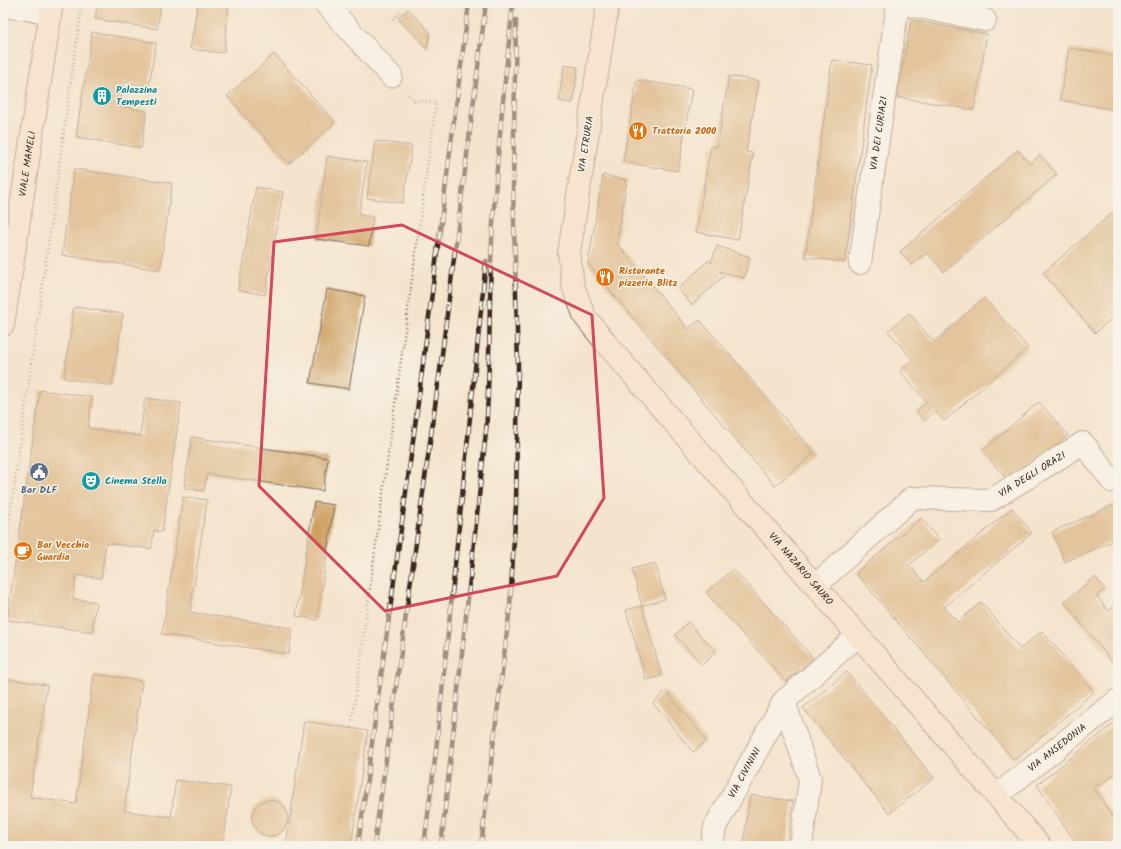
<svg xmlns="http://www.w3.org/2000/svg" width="1121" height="849" viewBox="0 0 1121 849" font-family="Kalam,sans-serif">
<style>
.building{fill:#cea062}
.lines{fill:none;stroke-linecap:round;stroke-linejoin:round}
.street-casing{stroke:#7c6b5b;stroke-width:24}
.secondary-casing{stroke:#7c6b5b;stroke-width:24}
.path{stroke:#7c6b5b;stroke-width:2.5;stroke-dasharray:1 3;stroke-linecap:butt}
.street{stroke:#fff;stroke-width:22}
.secondary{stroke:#fbe5cf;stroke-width:22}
.rail-casing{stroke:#3b2a1e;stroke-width:4.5}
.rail{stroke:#f7f3e8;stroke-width:3;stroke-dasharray:9;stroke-linecap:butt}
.marked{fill:none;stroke:#d1495b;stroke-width:3;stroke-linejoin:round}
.labels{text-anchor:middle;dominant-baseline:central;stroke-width:3;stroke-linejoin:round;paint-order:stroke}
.culture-label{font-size:10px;font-weight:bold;fill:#0d838f;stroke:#f7f3e8;text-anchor:start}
.food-label{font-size:10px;font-weight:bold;fill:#c56008;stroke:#f7f3e8;text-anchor:start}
.street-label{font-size:10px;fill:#3b2a1e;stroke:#f7f3e8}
.service-label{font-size:10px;font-weight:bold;fill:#4e5e75;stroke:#f7f3e8}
</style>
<rect width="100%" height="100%" fill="#f7f3e8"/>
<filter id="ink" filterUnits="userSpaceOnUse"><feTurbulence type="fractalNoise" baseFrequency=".025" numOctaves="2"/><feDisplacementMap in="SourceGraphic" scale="8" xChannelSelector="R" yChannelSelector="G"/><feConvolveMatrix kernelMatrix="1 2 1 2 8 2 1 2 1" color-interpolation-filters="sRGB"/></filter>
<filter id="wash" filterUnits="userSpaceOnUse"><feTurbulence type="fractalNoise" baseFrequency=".012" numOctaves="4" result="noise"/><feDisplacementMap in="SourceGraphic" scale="16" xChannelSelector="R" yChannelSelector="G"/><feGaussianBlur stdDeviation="0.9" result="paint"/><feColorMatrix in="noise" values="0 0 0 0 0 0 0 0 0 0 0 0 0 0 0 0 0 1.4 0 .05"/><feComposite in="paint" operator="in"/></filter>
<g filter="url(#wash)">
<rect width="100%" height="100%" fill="#f4e4cd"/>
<g id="blocks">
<!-- building -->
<path class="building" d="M98 3H161L157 29 95 19Z
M198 3H229L224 53 190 49Z
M408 9 430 32 427 49 398 18Z
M911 20 987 34 974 110 897 97Z
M92 32 156 43 149 86 124 82 120 106 147 111 141 148 76 137Z
M1069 48 1118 56V110L1060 100Z
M274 54 335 122 289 164 227 96Z
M832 60 872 65 845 262 805 257Z
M564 65 578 67 573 103 559 101Z
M729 76 759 81 746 152 753 153 738 240 696 232 711 146 717 147Z
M637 80 692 89 678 171 623 162Z
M375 141 412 146 403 203 367 198Z
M1018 150 1030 164 1040 155 1057 174 944 272 927 253 912 265 900 252Z
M327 156 367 162 359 215 373 217 369 246 316 239Z
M74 169 172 183 160 270 62 255Z
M603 175 627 180 617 243 688 329 700 320 814 453 775 486 588 264Z
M256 187 283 192 265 295 238 290Z
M1118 208V313L1095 333 1043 273Z
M717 246 750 257 744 278 719 271 724 276 692 305 678 289 709 260 711 263Z
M327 289 365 296 349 389 310 383Z
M984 298 1028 348 944 421 935 411 924 421 916 411 927 402 900 371 913 360 888 331 909 313 934 342Z
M74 307 123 314 112 386 64 378Z
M40 390 92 397 88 428 140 436 145 398 181 403 162 532 154 530 151 549 106 543 101 578 76 575 73 599 96 602 92 632 7 620Z
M1039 402 1068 435 1011 484 982 451Z
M192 437 328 458 323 491 207 474 204 491 184 488Z
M183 497 207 500 190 612 292 628 289 654 162 634Z
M314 502 334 505 317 620 296 616Z
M1118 503V539L1065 562 1052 532Z
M1012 508 1032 533 944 607 958 622 981 602 1020 649 1042 631 1094 692 1014 760 856 573 921 518 939 540 909 565 924 582Z
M655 563 665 599 642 606 632 569Z
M733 569 813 658 786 682 706 593Z
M1095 577 1105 589 1097 596 1108 611 1118 605V669L1064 602Z
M642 606 662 676 646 680 626 610Z
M688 622 716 652 702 665 675 635Z
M847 672 934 778 889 813 803 708Z
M94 674 142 681 124 811 171 817 176 780 231 787 223 846H3V678L47 685 30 797 76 804Z
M666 691 707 741 693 752 653 703Z
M1118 720V772L1094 788 1118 825V846H1078L1037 785Z
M304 721 368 731 351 846H286Z
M750 795 793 801 787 846H743Z
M252 818a18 18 0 1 1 36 0a18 18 0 1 1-36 0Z"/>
</g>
</g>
<g filter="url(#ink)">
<use href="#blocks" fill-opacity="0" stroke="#7c6b5b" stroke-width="1"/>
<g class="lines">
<defs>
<g id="street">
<path d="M325 3 391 76"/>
<path d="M898 3 985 20"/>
<path d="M3 6 50 12"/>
<path id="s1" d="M860 263 898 3"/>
<path id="s2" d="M816 585 912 498 991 500 1083 443 1112 481 1118 479"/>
<path d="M784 701 810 779 801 846"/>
<path id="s3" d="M996 796 1118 700"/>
<path id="s4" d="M712 846 715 827 784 701 857 636"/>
</g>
<g id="secondary">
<path id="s5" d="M608 3 569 253 573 286 585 317 615 354 1040 846"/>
<path id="s6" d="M3 325 52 3"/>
</g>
</defs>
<!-- street casing -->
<use href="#street" class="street-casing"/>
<!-- secondary casing -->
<use href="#secondary" class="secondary-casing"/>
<!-- path -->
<path class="path" d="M393 19 400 12 402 14
M3 566 82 3
M351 728 436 103 414 100 408 94"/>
<!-- street -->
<use href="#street" class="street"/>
<!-- secondary -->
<use href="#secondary" class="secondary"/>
<defs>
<path id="rail" d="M358 846 415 426 469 3
M374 846 440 370 486 3
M424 846 436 751 486 261
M441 846 486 432C490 375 489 317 491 260 495 174 504 89 513 3
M481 846 510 607 516 505 518 366 513 187 516 20"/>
</defs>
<!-- rail casing -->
<use href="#rail" class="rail-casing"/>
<!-- rail -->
<use href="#rail" class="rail"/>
</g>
</g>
<!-- marked area -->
<path d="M0 0H1121V849H0ZM402 225 592 315 604 498 557 576 385 611 259 486 274 242Z" fill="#f4e4cd" fill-opacity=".55" fill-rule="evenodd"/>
<path class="marked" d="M402 225 592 315 604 498 557 576 385 611 259 486 274 242Z"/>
<!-- icons -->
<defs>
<symbol id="building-disc" viewBox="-11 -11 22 22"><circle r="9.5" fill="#0f9aa8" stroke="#f7f3e8"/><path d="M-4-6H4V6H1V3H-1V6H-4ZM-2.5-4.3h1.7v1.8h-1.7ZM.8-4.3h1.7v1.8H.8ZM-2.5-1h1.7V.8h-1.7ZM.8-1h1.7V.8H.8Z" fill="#fff"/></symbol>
<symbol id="restaurant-disc" viewBox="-11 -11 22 22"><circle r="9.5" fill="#e8710a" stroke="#f7f3e8"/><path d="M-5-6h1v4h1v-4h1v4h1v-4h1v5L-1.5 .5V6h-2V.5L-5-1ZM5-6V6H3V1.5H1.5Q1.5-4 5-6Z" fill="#fff"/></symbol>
<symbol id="civic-disc" viewBox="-11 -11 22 22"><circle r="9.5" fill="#5c6f8a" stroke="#f7f3e8"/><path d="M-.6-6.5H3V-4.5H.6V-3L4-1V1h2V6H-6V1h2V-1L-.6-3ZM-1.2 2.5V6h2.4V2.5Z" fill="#fff"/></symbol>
<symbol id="theatre-disc" viewBox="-11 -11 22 22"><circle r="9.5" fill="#0f9aa8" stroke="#f7f3e8"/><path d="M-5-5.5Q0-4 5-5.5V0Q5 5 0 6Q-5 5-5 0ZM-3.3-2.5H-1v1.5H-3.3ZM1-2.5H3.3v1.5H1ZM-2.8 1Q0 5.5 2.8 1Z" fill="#fff"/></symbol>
<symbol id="cafe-disc" viewBox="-11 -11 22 22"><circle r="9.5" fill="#e8710a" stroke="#f7f3e8"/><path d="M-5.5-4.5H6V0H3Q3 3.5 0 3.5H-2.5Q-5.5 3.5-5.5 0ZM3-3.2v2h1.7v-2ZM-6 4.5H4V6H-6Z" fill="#fff"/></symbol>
</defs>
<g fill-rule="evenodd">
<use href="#building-disc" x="91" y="85" width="22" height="22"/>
<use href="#restaurant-disc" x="627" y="120" width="22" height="22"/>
<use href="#restaurant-disc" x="594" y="266" width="22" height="22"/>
<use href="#civic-disc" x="28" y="461" width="22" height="22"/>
<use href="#theatre-disc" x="80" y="470" width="22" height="22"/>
<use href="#cafe-disc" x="12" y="540" width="22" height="22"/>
</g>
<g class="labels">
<!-- culture labels -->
<g class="culture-label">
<text x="116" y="90">Palazzina<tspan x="116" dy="12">Tempesti</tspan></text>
<text x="105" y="481">Cinema Stella</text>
</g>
<!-- food labels -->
<g class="food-label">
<text x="652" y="131">Trattoria 2000</text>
<text x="619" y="271">Ristorante<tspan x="619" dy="12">pizzeria Blitz</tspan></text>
<text x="37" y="545">Bar Vecchia<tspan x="37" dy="12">Guardia</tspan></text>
</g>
<!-- street labels -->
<g class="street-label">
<text stroke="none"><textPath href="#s1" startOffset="131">VIA DEI CURIAZI</textPath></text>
<text transform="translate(586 144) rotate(-81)">VIA ETRURIA</text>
<text stroke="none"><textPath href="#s6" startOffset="163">VIALE MAMELI</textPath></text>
<text stroke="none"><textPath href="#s2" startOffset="257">VIA DEGLI ORAZI</textPath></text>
<text stroke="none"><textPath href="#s5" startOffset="651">VIA NAZARIO SAURO</textPath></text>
<text stroke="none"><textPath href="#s3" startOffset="78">VIA ANSEDONIA</textPath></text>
<text stroke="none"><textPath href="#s4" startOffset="81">VIA CIVININI</textPath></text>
</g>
<!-- service labels -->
<g class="service-label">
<text x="39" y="490">Bar DLF</text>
</g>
</g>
<!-- margin -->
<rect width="1121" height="849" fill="none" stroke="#f7f3e8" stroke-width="16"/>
</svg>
